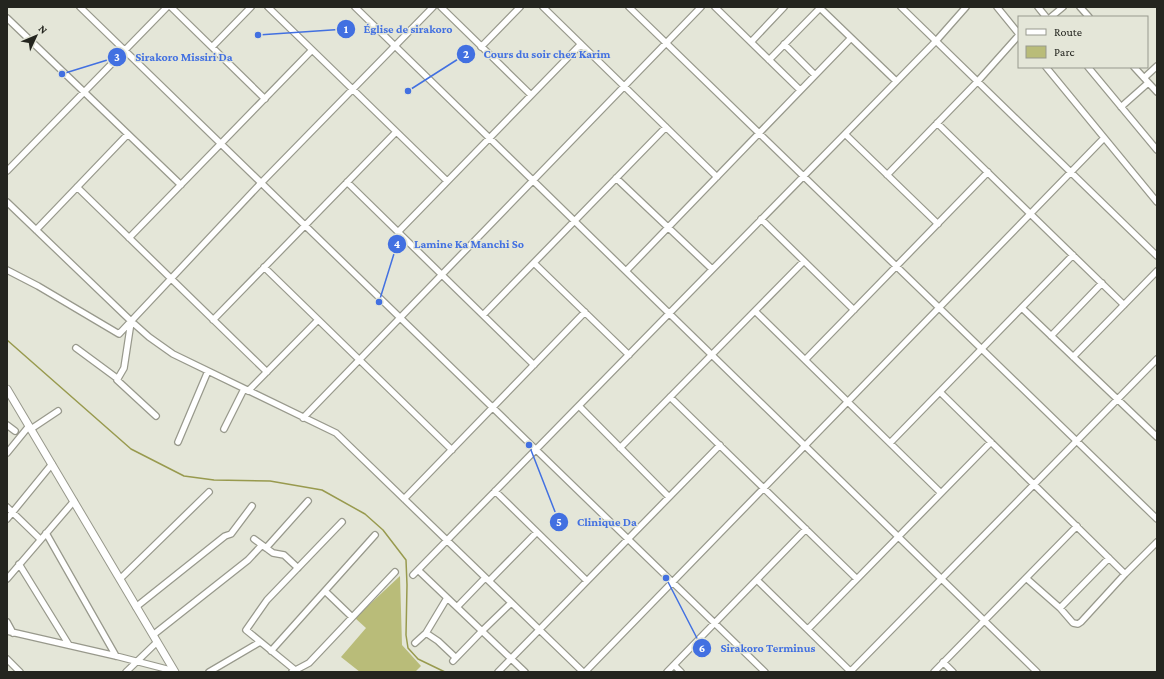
<svg xmlns="http://www.w3.org/2000/svg" width="1164" height="679" viewBox="0 0 1164 679" font-family="'Crimson Pro',serif">
<style>
.green{fill:#b9bc79}
.lines{fill:none;stroke-linecap:round;stroke-linejoin:round}
.stream{stroke:#989a4e;stroke-width:1.5}
.minor-casing{stroke:#98998c;stroke-width:8}
.tertiary-casing{stroke:#98998c;stroke-width:9}
.minor{stroke:#fff;stroke-width:5.5}
.tertiary{stroke:#fff;stroke-width:7}
.leader{fill:none;stroke:#4270e1;stroke-width:1.5}
.callout-dot{fill:#4270e1;stroke:#e4e6d8;stroke-width:1.5}
.mark-label{font-size:12px;text-anchor:middle;font-weight:bold;fill:#fff}
.callout-label{font-size:12px;text-anchor:middle;font-weight:bold;fill:#4270e1;stroke:#e4e6d8;stroke-width:3;stroke-linejoin:round;paint-order:stroke}
</style>
<rect width="100%" height="100%" fill="#e4e6d8"/>
<!-- green -->
<path class="green" d="M400 576 402 645 421 666 415 672H360L341 657 366 628 355 618Z"/>
<g class="lines">
<!-- stream -->
<path class="stream" d="M7 340 131 449 184 476 214 480 270 481 322 490 365 514 383 530 406 560 407 585 406 635 408 648 418 659 445 672"/>
<defs>
<path id="minor" d="M80 7 765 672
M171 7 265 99
M268 7 447 181
M355 7 1037 672
M441 7 531 95
M543 7 717 177
M629 7 1157 519
M715 7 800 90
M819 7 896 81
M901 7 1157 256
M997 7 1019 34
M1038 7 1046 17
M1080 7 1089 17
M1051 17 1063 7
M7 18 181 185
M751 42 784 7
M784 44 815 75
M212 47 251 7
M481 47 520 7
M769 60 820 8
M1046 67 1157 202
M1088 67 1157 150
M1134 67 1157 92
M1144 78 1157 66
M1121 107 1148 83
M937 123 1124 305
M845 134 938 224
M7 171 167 7
M887 175 978 81 1019 35
M616 178 712 269
M347 182 534 365
M77 187 267 372
M7 202 131 321 149 337 173 354 336 433 583 672
M761 219 854 310
M36 230 128 134
M398 232 581 44
M129 238 312 50
M534 263 629 355
M264 267 452 450
M7 270 38 286 119 334 261 183 433 7
M626 271 851 38
M1022 308 1157 437
M755 311 941 493
M483 315 666 127
M213 320 396 132
M131 322 124 368 117 380 156 416
M1051 336 1102 283
M76 348 118 379
M1073 357 1157 271
M805 360 988 172
M248 391 318 320
M940 392 1125 574
M670 397 857 579
M579 406 669 497
M303 418 701 7
M7 425 15 431
M31 429 58 411
M224 429 244 389
M178 442 208 371
M890 443 1073 255
M620 448 804 261
M7 453 29 426
M495 491 587 581
M404 499 585 312
M7 507 40 539
M7 519 52 464
M46 533 116 656
M254 539 273 553 284 555 298 568
M266 548 308 501
M19 564 69 645
M418 570 525 672
M413 575 936 41 966 7
M1026 578 1060 608 1073 623 1078 624 1081 622 1125 574 1157 542
M7 579 74 501
M120 579 209 492
M757 580 851 672
M489 581 537 532
M325 591 352 617
M136 607 225 536 231 534 252 506
M457 607 485 578
M1060 608 1109 558
M7 622 13 633
M808 629 991 442
M7 631 116 656 174 671
M426 633 438 641 456 658
M153 635 248 560 262 545
M415 643 426 633 447 598
M271 651 375 535
M7 659 20 672
M453 661 482 631 511 603
M943 662 953 672
M674 665 681 672
M295 670 246 630 267 600 342 522
M126 672 157 642
M209 672 260 642
M292 672 309 663 395 572
M498 672 720 445
M585 672 1104 138
M667 672 806 529
M850 672 1157 359
M934 672 1077 526"/>
<path id="tertiary" d="M7 389 175 672"/>
</defs>
<!-- minor casing -->
<use href="#minor" class="minor-casing"/>
<!-- tertiary casing -->
<use href="#tertiary" class="tertiary-casing"/>
<!-- minor -->
<use href="#minor" class="minor"/>
<!-- tertiary -->
<use href="#tertiary" class="tertiary"/>
</g>
<!-- callouts -->
<path class="leader" d="M258 35L346 29M408 91L466 54M62 74L117 57M379 302L397 244M529 445L559 522M666 578L702 648"/>
<g class="callout-dot">
<circle cx="258" cy="35" r="4"/>
<circle cx="408" cy="91" r="4"/>
<circle cx="62" cy="74" r="4"/>
<circle cx="379" cy="302" r="4"/>
<circle cx="529" cy="445" r="4"/>
<circle cx="666" cy="578" r="4"/>
<circle cx="346" cy="29" r="10"/>
<circle cx="466" cy="54" r="10"/>
<circle cx="117" cy="57" r="10"/>
<circle cx="397" cy="244" r="10"/>
<circle cx="559" cy="522" r="10"/>
<circle cx="702" cy="648" r="10"/>
</g>
<g class="mark-label">
<text x="346" y="33">1</text>
<text x="466" y="58">2</text>
<text x="117" y="61">3</text>
<text x="397" y="248">4</text>
<text x="559" y="526">5</text>
<text x="702" y="652">6</text>
</g>
<g class="callout-label">
<text x="408" y="33">Église de sirakoro</text>
<text x="547" y="58">Cours du soir chez Karim</text>
<text x="184" y="61">Sirakoro Missiri Da</text>
<text x="469" y="248">Lamine Ka Manchi So</text>
<text x="607" y="526">Clinique Da</text>
<text x="768" y="652">Sirakoro Terminus</text>
</g>
<!-- border -->
<rect width="1164" height="679" fill="none" stroke="#24251f" stroke-width="16"/>
<!-- legend -->
<rect x="1018" y="16" width="130" height="52" fill="#e4e6d8" stroke="#97998e"/>
<rect x="1026" y="29" width="20" height="6" fill="#ffffff" stroke="#97998e"/>
<text x="1054" y="36" font-size="12" fill="#24251f">Route</text>
<rect x="1026" y="46" width="20" height="12" fill="#b9bc79" stroke="#97998e"/>
<text x="1054" y="56" font-size="12" fill="#24251f">Parc</text>
<!-- north arrow -->
<g transform="translate(36 36) rotate(46)" stroke="#e4e6d8" stroke-width="3" paint-order="stroke">
<path d="M0-3L7 15L0 10L-7 15Z" fill="#24251f"/>
<text y="-6" font-size="11" font-weight="bold" text-anchor="middle" fill="#24251f">N</text>
</g>
</svg>
